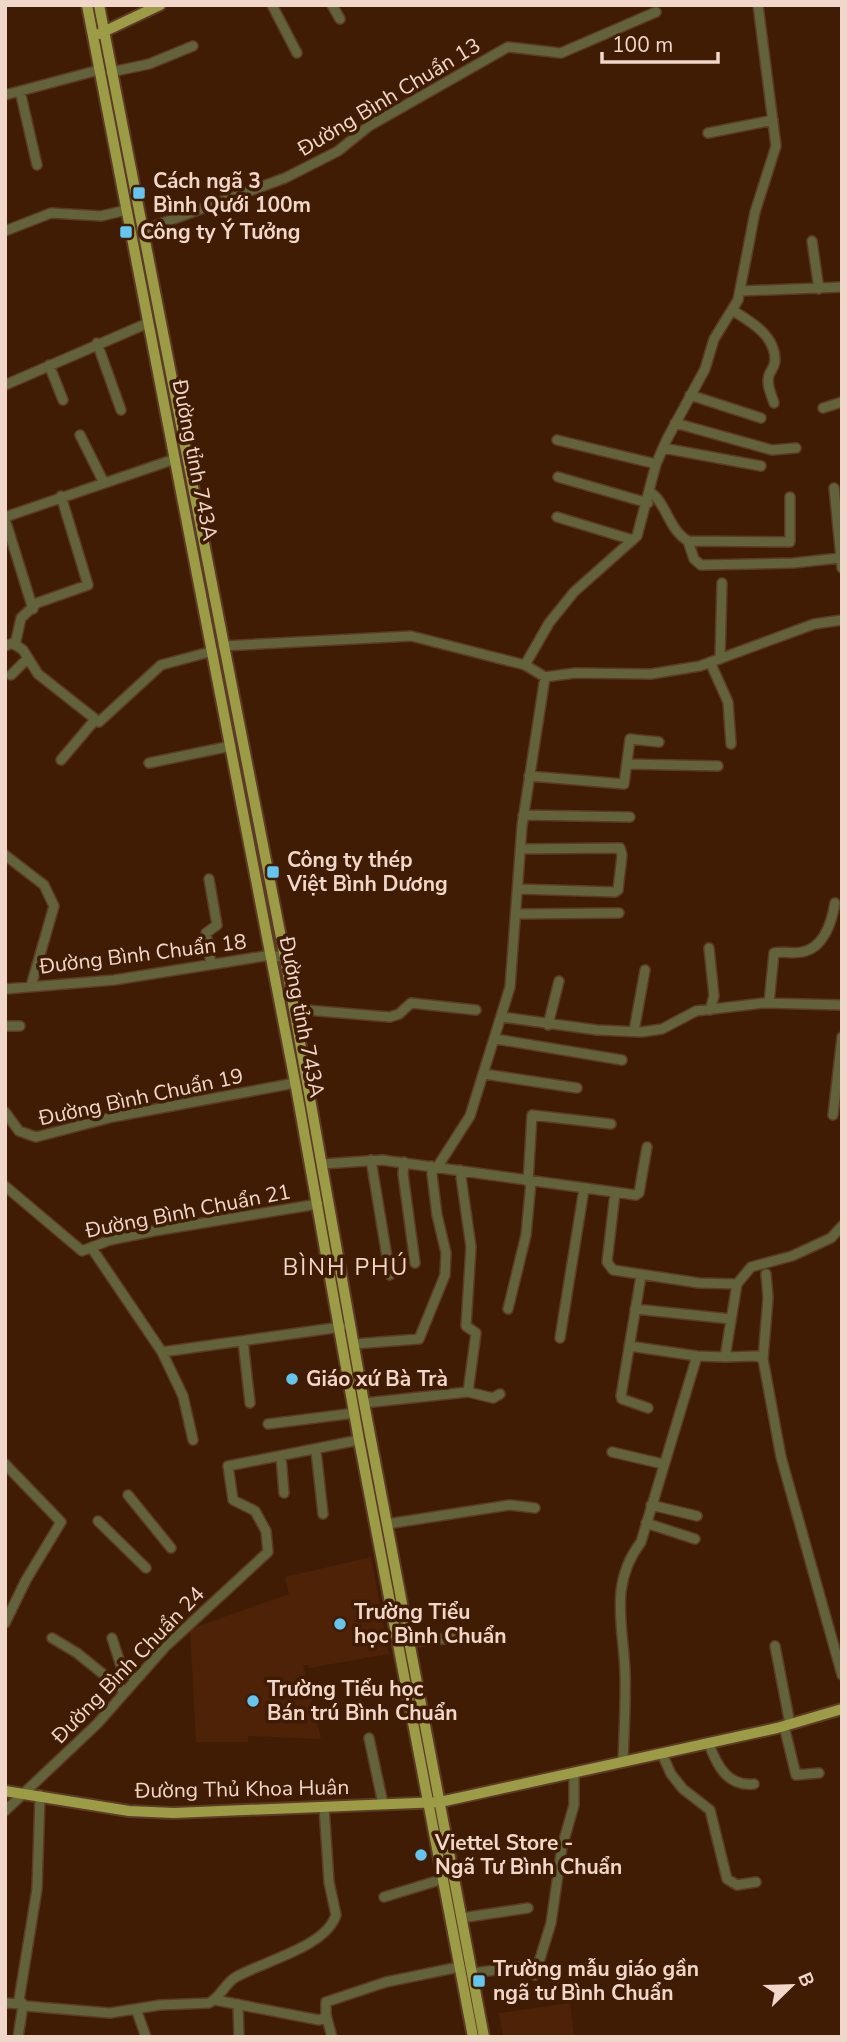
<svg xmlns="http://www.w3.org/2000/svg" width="847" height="2042" viewBox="0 0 847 2042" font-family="'Nunito Sans',sans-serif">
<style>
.built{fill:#4e2206}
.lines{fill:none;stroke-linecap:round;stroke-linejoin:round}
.minor-casing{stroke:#5c3a25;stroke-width:12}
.major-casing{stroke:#5c3a25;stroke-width:14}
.minor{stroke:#62623b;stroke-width:9}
.major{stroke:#9c9c47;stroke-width:10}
.poi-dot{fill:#65c5ee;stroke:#401c05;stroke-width:2.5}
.labels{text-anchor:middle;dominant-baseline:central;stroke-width:7;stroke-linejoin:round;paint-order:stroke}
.street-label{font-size:21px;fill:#f0d7ca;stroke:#401c05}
.poi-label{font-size:21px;font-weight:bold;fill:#f0d7ca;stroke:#401c05;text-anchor:start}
.neighbourhood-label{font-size:23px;letter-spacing:2px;fill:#f0d7ca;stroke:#401c05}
</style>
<rect width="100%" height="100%" fill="#401c05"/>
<!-- built -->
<path class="built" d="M371 1557 389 1654 309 1668 308 1665H303L321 1739 248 1736V1742H196L190 1629 289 1594 285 1577Z
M570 2003 574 2037H503L499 2013Z"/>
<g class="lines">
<defs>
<path id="minor" d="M272 5 297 53
M332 5 340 19
M111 72 149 64 193 46
M20 91 37 165
M5 95 99 70
M708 133 773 120
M5 231 51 213 101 216 127 210
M141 231 285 178 338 151 369 126 508 47 561 53 656 12
M812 241 819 289
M740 291 842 287
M732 310C751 322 775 335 775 360 775 366 771 370 769 375 766 384 771 394 774 403
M97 343 121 410
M49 365 63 400
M5 385 148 323
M690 395 761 418
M823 408 842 402
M675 423 772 450 796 448
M80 435 103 481
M557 440 656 464
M663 448 761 466
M558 477 648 503
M834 488 842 568
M651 493C666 502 668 529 688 541L790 542V497
M5 517 175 459
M557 517 633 540
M5 519 33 609
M688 541 694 559 701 565 793 563 840 558
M15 645 21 618 37 603 88 585 61 496
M5 646 13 643 23 650 38 674 99 722 161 665 213 651
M223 646 411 636 525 665 545 677 575 673 651 674 700 666 814 624 842 620
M720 659 722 583
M710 662 728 702 731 744
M525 665 549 623 574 592 637 536 656 464 667 439 705 369 714 339 738 300 755 212 776 146 758 5
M11 675 28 658
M61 760 94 721
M149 763 231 746
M627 764 718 766
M529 776 624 784 630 739 659 742
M523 815 630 817
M5 855 44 885 54 906 31 986
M209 879 217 925 206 933 211 964
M518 889 615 892 618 890 622 855 620 848 521 849
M516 914 619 913
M709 948 714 996 710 1010
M5 989 114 980 271 955 285 958
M769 1003 774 953C783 951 793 954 802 952 824 948 832 921 835 903
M294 1009 390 1017 399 1014 411 1003 476 1010
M502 1017 597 1030 641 1032 662 1029 696 1011 764 1003 842 1005
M548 1025 559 981
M5 1026H20
M634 1031 645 970
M496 1039 622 1060
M484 1074 577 1088
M5 1112 19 1131 36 1137 113 1117 295 1083
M833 1115 842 1037
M371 1160 390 1275
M404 1162 403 1174 415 1263
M322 1164 382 1160 636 1195 639 1193 647 1147
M438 1166 470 1116 510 987 522 826 545 677
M528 1182 532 1115 611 1124
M5 1186 82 1251 110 1240 154 1231 318 1204
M615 1193 607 1262 613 1270 699 1283 737 1284 751 1267 792 1256 831 1238 842 1226
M93 1250 162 1352 341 1327
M641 1276 621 1396 622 1399 648 1408
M508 1309 526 1235 531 1182
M635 1309 731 1319
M560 1338 584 1189
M243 1341 250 1403
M354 1344 419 1339 445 1275 446 1253 437 1215 431 1166
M629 1346 697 1356
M162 1352 183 1396 193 1440
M725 1357 757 1356 763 1359 781 1457 842 1675
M763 1359 768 1298 766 1274
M468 1392 493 1398 500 1394
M364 1403 468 1392 476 1333 466 1326 471 1247 460 1170
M268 1424 355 1413
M316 1451 323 1514
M612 1452 663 1464
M281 1457 284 1493
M5 1464 61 1522 26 1580 5 1623
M128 1495 171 1548
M651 1505 697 1516
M98 1521 146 1568
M646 1523 695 1539
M387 1524 510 1505 535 1508
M52 1638 77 1653 124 1691
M112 1638 121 1666 135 1679
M409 1642 453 1638
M775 1646 790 1724
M784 1726 796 1775 819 1773
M369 1738 383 1804
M709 1744C717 1766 728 1787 754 1784
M662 1754 671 1774 683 1789 710 1810 727 1879 737 1885 756 1882
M623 1762C624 1732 626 1701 625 1671 623 1624 609 1584 641 1542L697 1356 725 1357 737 1284
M40 1795 37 1889 19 2000 25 2006 110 2013 160 2005 209 2003C221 1997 225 1983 236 1977 264 1961 326 1947 336 1915L329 1882 324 1807
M5 1811 97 1724 165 1647 268 1552 266 1531 255 1511 233 1500 228 1466 359 1440
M384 1897 443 1879
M461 1918 528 1908
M472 1973 536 1965
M535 1975 551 1923 562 1847 574 1805V1774
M215 2000 319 2020 326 2017V2002L386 1982 459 1967
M5 2003 21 2004
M238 2004 239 2037
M136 2009 146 2037
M326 2015 332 2037
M18 2037 23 2005"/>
<path id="major" d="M87 5 296 1087 359 1440 473 2037
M99 5 285 958 364 1403 484 2037
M99 34 160 5
M5 1791 129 1811 174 1813 440 1802 777 1728 842 1709"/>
</defs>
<!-- minor casing -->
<use href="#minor" class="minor-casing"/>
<!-- major casing -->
<use href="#major" class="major-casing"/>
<!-- minor -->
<use href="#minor" class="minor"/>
<!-- major -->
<use href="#major" class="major"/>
</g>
<!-- markers -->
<g class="poi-dot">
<rect x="132" y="186" width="14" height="14" rx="3.5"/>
<rect x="119" y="225" width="14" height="14" rx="3.5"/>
<rect x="266" y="865" width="14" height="14" rx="3.5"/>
<circle cx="292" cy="1379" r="7"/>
<circle cx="340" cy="1624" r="7"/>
<circle cx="253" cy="1701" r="7"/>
<circle cx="421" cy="1855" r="7"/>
<rect x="472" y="1974" width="14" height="14" rx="3.5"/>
</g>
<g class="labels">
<!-- street labels -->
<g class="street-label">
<text transform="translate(389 97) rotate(-31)">Đường Bình Chuẩn 13</text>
<text transform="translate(195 460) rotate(79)">Đường tỉnh 743A</text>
<text transform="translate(143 954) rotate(-7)">Đường Bình Chuẩn 18</text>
<text transform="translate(302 1017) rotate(79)">Đường tỉnh 743A</text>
<text transform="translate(141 1097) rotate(-12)">Đường Bình Chuẩn 19</text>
<text transform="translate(188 1211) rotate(-11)">Đường Bình Chuẩn 21</text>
<text transform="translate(128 1665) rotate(-46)">Đường Bình Chuẩn 24</text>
<text transform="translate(242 1789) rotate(-1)">Đường Thủ Khoa Huân</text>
</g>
<!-- poi labels -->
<g class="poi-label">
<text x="153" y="181">Cách ngã 3<tspan x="153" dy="24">Bình Qưới 100m</tspan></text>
<text x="140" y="232">Công ty Ý Tưởng</text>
<text x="287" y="860">Công ty thép<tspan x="287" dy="24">Việt Bình Dương</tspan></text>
<text x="306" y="1379">Giáo xứ Bà Trà</text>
<text x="354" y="1612">Trường Tiểu<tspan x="354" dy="24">học Bình Chuẩn</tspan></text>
<text x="267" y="1689">Trường Tiểu học<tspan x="267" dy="24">Bán trú Bình Chuẩn</tspan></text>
<text x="435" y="1843">Viettel Store -<tspan x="435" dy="24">Ngã Tư Bình Chuẩn</tspan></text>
<text x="493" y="1969">Trường mẫu giáo gần<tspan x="493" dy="24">ngã tư Bình Chuẩn</tspan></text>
</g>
<!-- neighbourhood labels -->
<g class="neighbourhood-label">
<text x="346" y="1267">BÌNH PHÚ</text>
</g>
</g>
<!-- border -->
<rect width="847" height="2042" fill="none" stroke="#f0d7ca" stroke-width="14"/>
<!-- north arrow -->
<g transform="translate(791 1986) rotate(67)" stroke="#401c05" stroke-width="5" paint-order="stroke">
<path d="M0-5L12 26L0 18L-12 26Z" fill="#f0d7ca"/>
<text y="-10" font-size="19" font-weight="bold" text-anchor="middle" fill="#f0d7ca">B</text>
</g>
<!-- scale -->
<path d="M602 52v10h116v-10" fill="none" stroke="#f0d7ca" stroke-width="3.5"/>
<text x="612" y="52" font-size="21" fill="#f0d7ca" stroke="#401c05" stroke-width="5" paint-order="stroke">100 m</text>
</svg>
